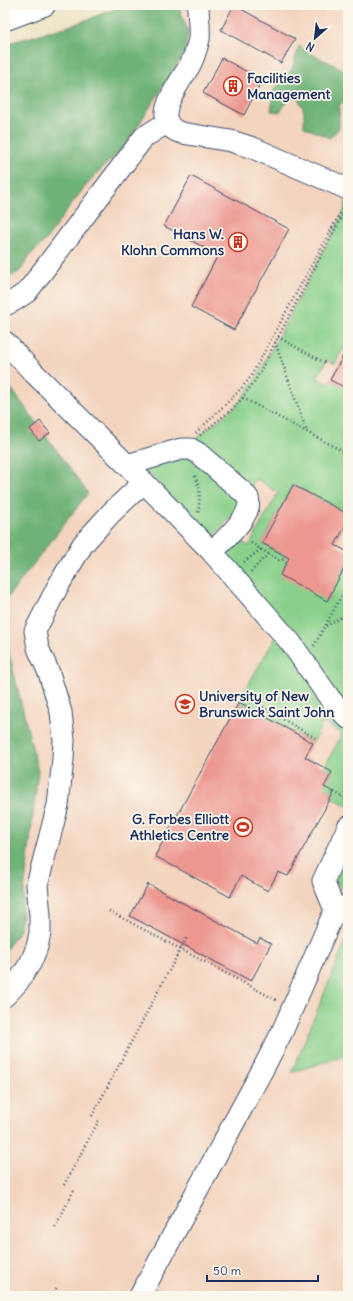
<svg xmlns="http://www.w3.org/2000/svg" width="353" height="1301" viewBox="0 0 353 1301" font-family="Delius,sans-serif">
<style>
.built{fill:#f3d4be}
.green{fill:#89d08b;stroke:#528074}
.forest{fill:#6eb277;stroke:#44706a}
.building{fill:#ec9790}
.lines{fill:none;stroke-linecap:round;stroke-linejoin:round}
.minor-casing{stroke:#3a4a6d;stroke-width:23}
.path{stroke:#3a4a6d;stroke-width:2.5;stroke-dasharray:1 3;stroke-linecap:butt}
.minor{stroke:#fff;stroke-width:21}
.labels{text-anchor:middle;dominant-baseline:central;stroke-width:3.5;stroke-linejoin:round;paint-order:stroke}
.poi-label{font-size:14px;font-weight:bold;fill:#1b2f5e;stroke:#fbf7ec;text-anchor:start}
</style>
<rect width="100%" height="100%" fill="#fbf7ec"/>
<filter id="ink" filterUnits="userSpaceOnUse"><feTurbulence type="fractalNoise" baseFrequency=".025" numOctaves="2"/><feDisplacementMap in="SourceGraphic" scale="8" xChannelSelector="R" yChannelSelector="G"/><feConvolveMatrix kernelMatrix="1 2 1 2 8 2 1 2 1" color-interpolation-filters="sRGB"/></filter>
<filter id="wash" filterUnits="userSpaceOnUse"><feTurbulence type="fractalNoise" baseFrequency=".012" numOctaves="4" result="noise"/><feDisplacementMap in="SourceGraphic" scale="16" xChannelSelector="R" yChannelSelector="G"/><feGaussianBlur stdDeviation="0.9" result="paint"/><feColorMatrix in="noise" values="0 0 0 0 0 0 0 0 0 0 0 0 0 0 0 0 0 1.4 0 .05"/><feComposite in="paint" operator="in"/></filter>
<g filter="url(#wash)">
<rect width="100%" height="100%" fill="#ede4c4"/>
<!-- built -->
<path class="built" d="M134 5H341L348 15V1296H5V951L20 929 5 637V601L88 493 5 380V43Z"/>
<!-- green -->
<path class="green" d="M348 191V351L343 349 335 364 327 360 317 378 328 384 330 380 348 389V514L293 485 262 543 285 556 287 562 327 601 348 561V806L331 797 334 792 324 787 332 772 324 768 342 734 323 722 313 743 239 702 242 695 280 630 212 552 229 535 249 546 278 493 256 478 249 489 193 441 236 406 255 381 343 214Z
M189 456 239 495 241 507 212 538 146 471 147 467Z
M348 840V885L341 888 336 882 341 853Z
M348 935V992L344 1000 348 1003V1004L342 1016 348 1020V1055L292 1072Z"/>
<!-- forest -->
<path class="forest" d="M125 5H178L188 31 185 52 125 146 93 177 69 207 47 239 30 255 20 271 10 277H5V45L9 43 73 25Z
M299 46C313 57 332 62 348 73V96L339 106V128L330 138 304 127V111L298 97 289 99 280 112 271 111 274 90 292 69Z
M5 380 88 493 5 601Z
M5 637 38 771 20 929 5 951Z"/>
<g id="blocks">
<!-- building -->
<path class="building" d="M234 5 295 39 281 63 221 30Z
M222 58 262 80 244 115 203 93Z
M191 176 289 229 234 330 191 307 218 255 164 226Z
M348 347V389L330 380Z
M40 421 50 433 39 441 30 429Z
M293 485 348 514V521L335 545 348 552V561L327 601 280 575 289 558 262 543Z
M239 702 313 743 305 757 332 772 324 787 334 792 288 876 278 872 268 891 241 876 230 897 155 856Z
M148 884 257 943 260 938 271 944 251 981 130 916Z"/>
</g>
</g>
<g filter="url(#ink)">
<use href="#blocks" fill-opacity="0" stroke="#3a4a6d" stroke-width="1"/>
<g class="lines">
<defs>
<path id="minor" d="M198 5C198 16 200 28 199 39 197 47 194 58 190 65 180 83 146 123 182 133L231 141 253 148 348 189
M5 20 45 5
M5 305 15 300 27 292 144 137 168 122
M5 342 32 371 127 465 212 552 291 643 331 700 348 718
M127 465 181 449H191L198 453 244 493C245 495 247 496 248 498 254 515 223 541 212 552
M335 910 323 881 348 827
M5 996 18 982 31 962 37 947 40 933V915L37 885 58 805 63 759 64 740 61 712 49 673 38 648 35 631 58 586 83 544 111 513 144 482
M140 1296 264 1067 282 1032 335 910 348 905"/>
</defs>
<!-- minor casing -->
<use href="#minor" class="minor-casing"/>
<!-- path -->
<path class="path" d="M278 337 325 363
M275 342 307 432
M343 349 348 335
M243 398 348 454
M196 433 237 393 250 378 344 206
M200 435 236 406 255 381 343 214 345 206
M195 476C201 487 200 501 198 514
M251 543 279 560 286 559
M244 562 261 549
M251 572 259 563 269 554
M326 626 348 613
M314 646 348 584
M242 695 315 738
M334 792 348 800
M109 911 278 1001
M92 1116 187 937
M64 1185 99 1120
M55 1227 74 1190
M52 1296 57 1287"/>
<!-- minor -->
<use href="#minor" class="minor"/>
</g>
</g>
<!-- icons -->
<defs>
<symbol id="building-ring" viewBox="-11 -11 22 22"><circle r="9.5" fill="#fbf7ec" stroke="#c8321e" stroke-width="1.5"/><path d="M-4-6H4V6H1V3H-1V6H-4ZM-2.5-4.3h1.7v1.8h-1.7ZM.8-4.3h1.7v1.8H.8ZM-2.5-1h1.7V.8h-1.7ZM.8-1h1.7V.8H.8Z" fill="#c8321e"/></symbol>
<symbol id="university-ring" viewBox="-11 -11 22 22"><circle r="9.5" fill="#fbf7ec" stroke="#c8321e" stroke-width="1.5"/><path d="M0-5L7-2L0 1L-7-2ZM-4 1L0 2.5L4 1V4Q0 6-4 4Z" fill="#c8321e"/></symbol>
<symbol id="stadium-ring" viewBox="-11 -11 22 22"><circle r="9.5" fill="#fbf7ec" stroke="#c8321e" stroke-width="1.5"/><path d="M0-5a6.5 5 0 1 0 0 10a6.5 5 0 1 0 0-10ZM-3.5-1.8h7v3.6h-7Z" fill="#c8321e"/></symbol>
</defs>
<g fill-rule="evenodd">
<use href="#building-ring" x="222" y="75" width="22" height="22"/>
<use href="#building-ring" x="227" y="231" width="22" height="22"/>
<use href="#university-ring" x="174" y="693" width="22" height="22"/>
<use href="#stadium-ring" x="232" y="816" width="22" height="22"/>
</g>
<g class="labels">
<!-- poi labels -->
<g class="poi-label">
<text x="247" y="78">Facilities<tspan x="247" dy="16">Management</tspan></text>
<text x="224" y="234" text-anchor="end">Hans W.<tspan x="224" dy="16">Klohn Commons</tspan></text>
<text x="199" y="696">University of New<tspan x="199" dy="16">Brunswick Saint John</tspan></text>
<text x="229" y="819" text-anchor="end">G. Forbes Elliott<tspan x="229" dy="16">Athletics Centre</tspan></text>
</g>
</g>
<!-- margin -->
<rect width="353" height="1301" fill="none" stroke="#fbf7ec" stroke-width="20"/>
<!-- north arrow -->
<g transform="translate(315 38) rotate(208)" stroke="#fbf7ec" stroke-width="3" paint-order="stroke">
<path d="M0-3L7 15L0 10L-7 15Z" fill="#1b2f5e"/>
<text y="-6" font-size="11" font-weight="bold" text-anchor="middle" fill="#1b2f5e">N</text>
</g>
<!-- scale -->
<path d="M207 1275v6h111v-6" fill="none" stroke="#1b2f5e" stroke-width="2"/>
<text x="213" y="1275" font-size="12" fill="#1b2f5e" stroke="#fbf7ec" stroke-width="3" paint-order="stroke">50 m</text>
</svg>
